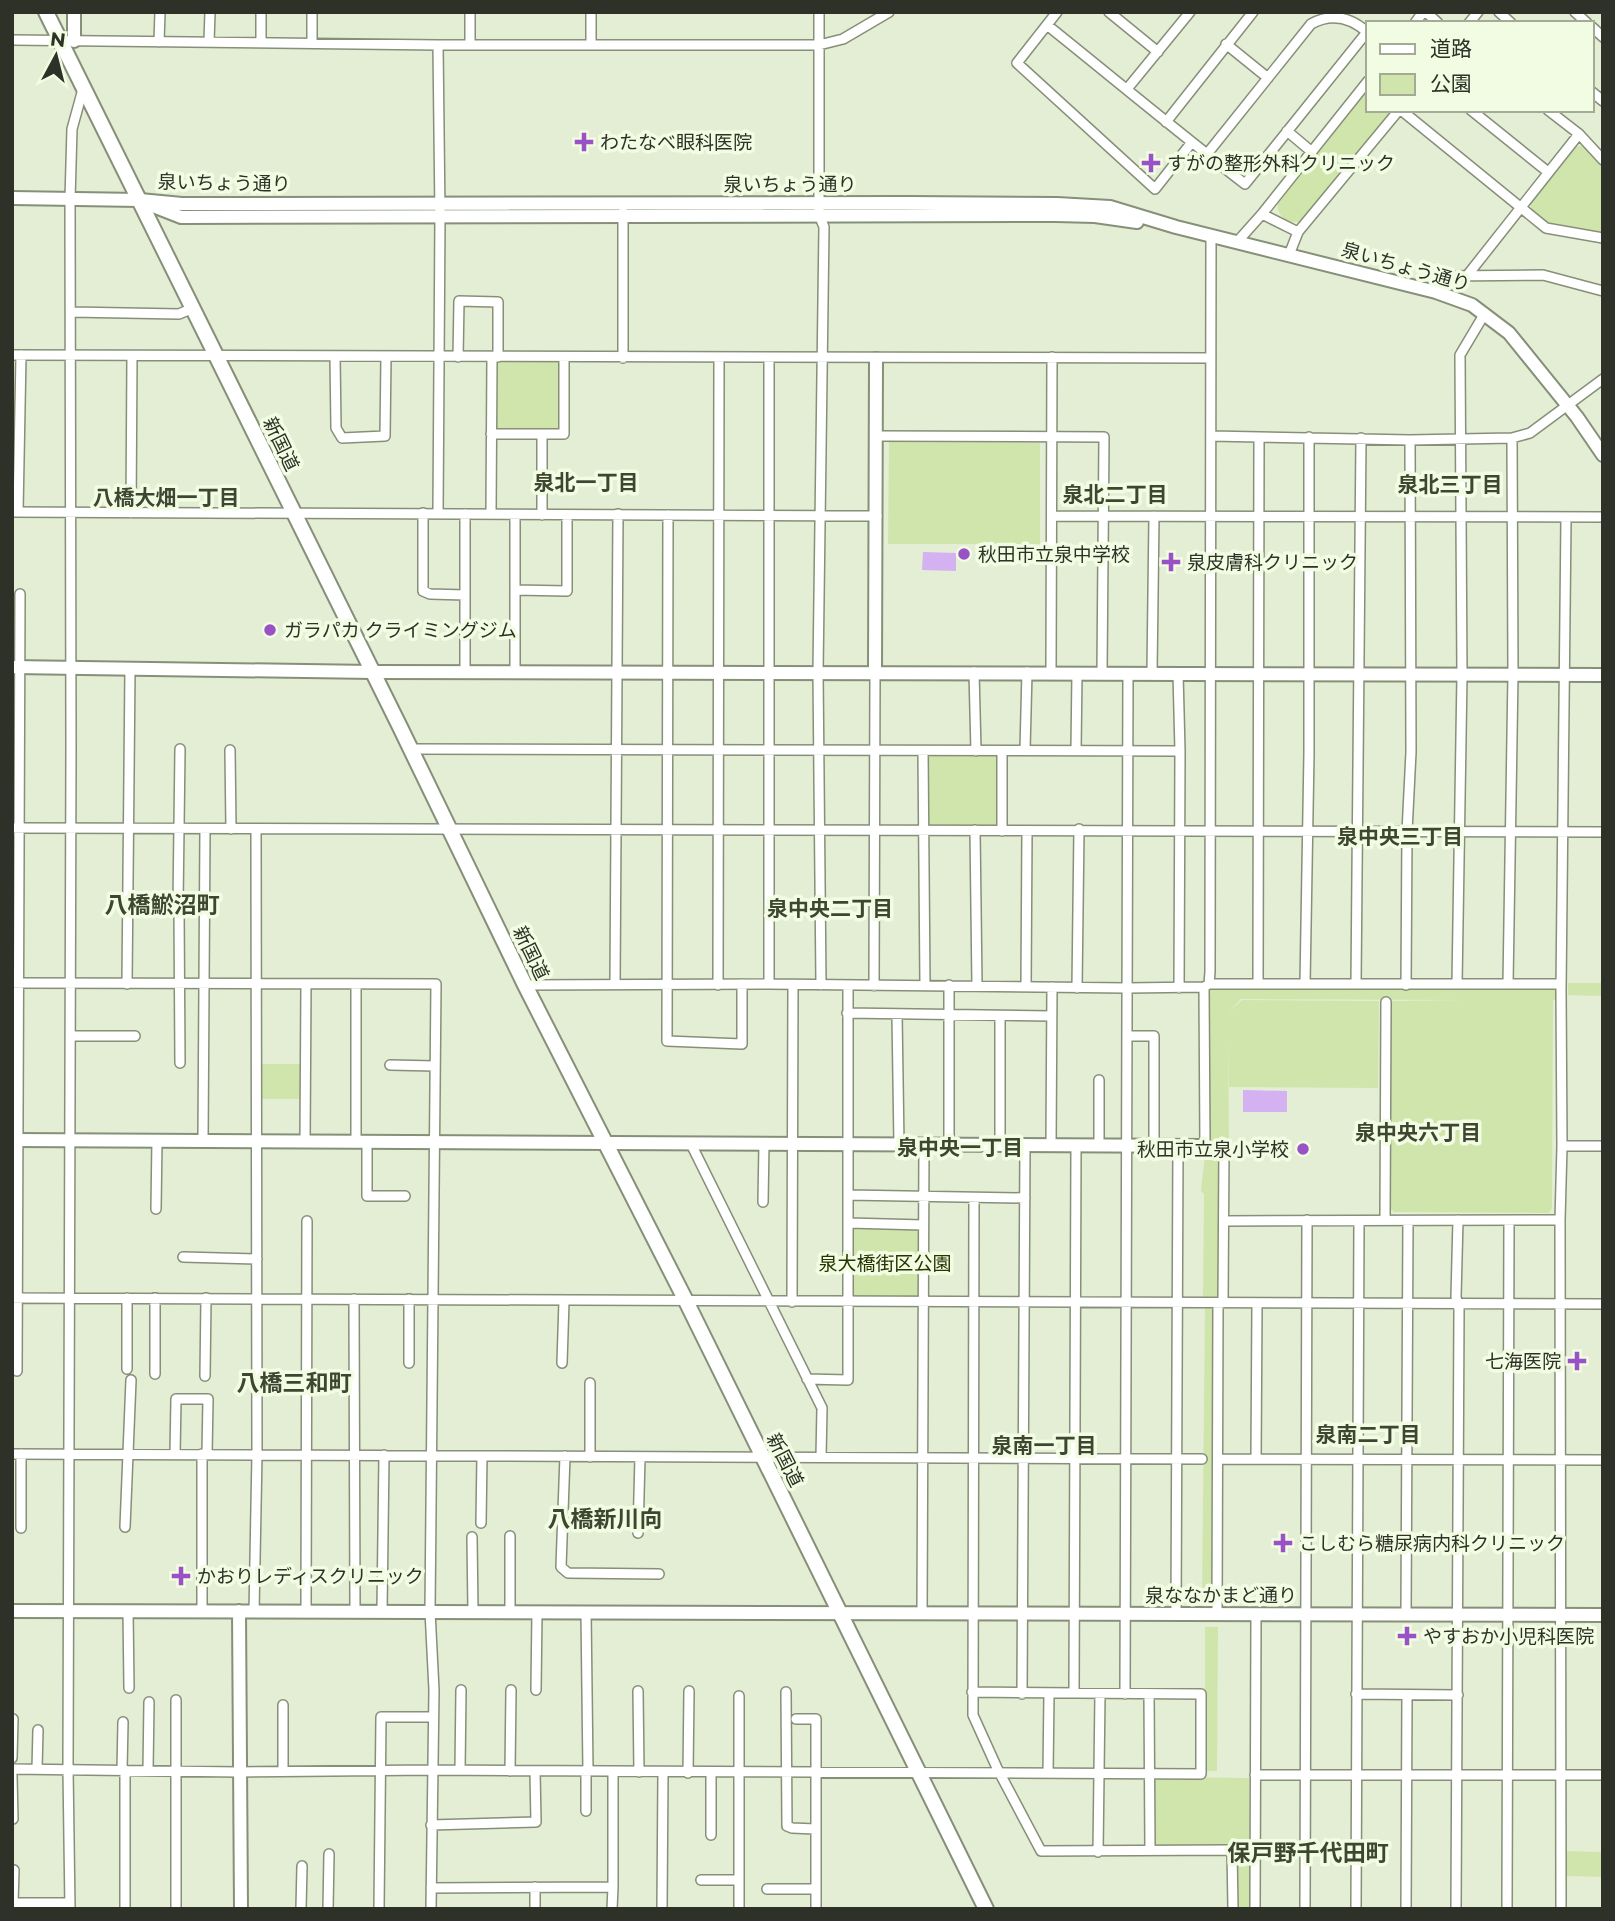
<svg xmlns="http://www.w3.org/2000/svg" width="1615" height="1921" viewBox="0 0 1615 1921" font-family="Montserrat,'Noto Sans JP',sans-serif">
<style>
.green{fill:#cfe5ac}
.water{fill:#d4b1f0}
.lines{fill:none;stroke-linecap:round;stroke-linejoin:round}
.street-casing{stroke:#868f78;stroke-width:12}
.secondary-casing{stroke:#868f78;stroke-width:16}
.primary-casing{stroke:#868f78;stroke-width:18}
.street{stroke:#fff;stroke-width:9}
.secondary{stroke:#fff;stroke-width:12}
.primary{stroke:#fff;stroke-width:14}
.poi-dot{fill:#9852c6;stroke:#f2fce2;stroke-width:2.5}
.labels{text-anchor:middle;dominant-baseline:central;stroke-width:7;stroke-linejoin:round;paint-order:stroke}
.poi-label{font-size:19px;fill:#2d3127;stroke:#f2fce2;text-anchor:start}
.street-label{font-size:19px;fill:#2d3127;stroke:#f2fce2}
.park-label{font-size:19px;fill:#263400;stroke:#f2fce2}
.neighbourhood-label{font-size:21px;font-weight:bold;fill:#3e4531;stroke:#f2fce2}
.quarter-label{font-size:23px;font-weight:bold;fill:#3e4531;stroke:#f2fce2}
</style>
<rect width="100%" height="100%" fill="#e4eed5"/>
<!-- green -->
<path class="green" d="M1368 85V110H1394L1306 219 1300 222H1288C1277 214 1276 208 1279 196Z
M1583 145 1598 160 1603 170V232L1547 222 1531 209V202L1575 147Z
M498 361 558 362 561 364 560 429 557 432 497 430 494 428 495 363Z
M889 442 1040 443V544H888Z
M929 754H997L999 758V822L996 826H929L926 823V756Z
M1568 983H1603V996L1568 995Z
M1209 986H1558V1000H1553L1552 1208 1549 1213 1394 1212 1390 1208V1001L1467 1000 1241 999 1229 1012 1242 1000 1379 1001 1378 1088 1229 1087 1228 1034 1229 1144 1225 1293 1217 1299H1203L1204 1194 1201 1191 1206 1145Z
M261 1064H303V1099H261Z
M854 1227 918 1228 920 1230V1295L918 1298 854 1297 850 1295 851 1229Z
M1205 1307H1216L1214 1602H1202Z
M1205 1627H1218L1217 1771H1205Z
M1157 1777 1249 1778 1250 1909H1238L1237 1846 1158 1845 1154 1842V1779Z
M1566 1851 1603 1852V1877L1565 1876Z"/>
<!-- water -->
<path class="water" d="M923 552 956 553V571L922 570Z
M1243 1090 1287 1091V1112H1243Z"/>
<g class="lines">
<defs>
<path id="street" d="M591 12V44
M819 12V215L824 227 818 672 821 985
M1057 12 1017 63 1155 189 1192 142
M1109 12 1158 52
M1426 12 1438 23
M1499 12 1511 23
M1575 12 1587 23
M1415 23 1423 12
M1469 23 1478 12
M1047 25C1113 78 1178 132 1245 184L1367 32C1350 17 1331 13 1311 24L1207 154
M1592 27 1603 37
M12 40 438 45H819L843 39 889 12
M159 42 160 12
M209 42 210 12
M261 43V12
M312 43V12
M470 44V12
M1226 44 1268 78
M438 45 440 216 438 513
M1127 89 1190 12
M1592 92 1603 101
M1401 110 1546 228 1603 238
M1471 110 1548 172
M1548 110 1579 134 1603 160
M1166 122 1253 12
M1287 131 1312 152
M1262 214 1298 232
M1211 236 1210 972 1209 984 1204 987 1205 1146 1224 1147 1223 1303
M1237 242 1262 214 1368 81
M1289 255 1298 232 1399 110
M1466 277 1579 134
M1436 292 1443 279 1448 276 1543 275 1603 291
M71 312 179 314 193 308
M12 355 1211 358
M335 356 336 428 342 438 385 436 386 357
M458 357 459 301 498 302V357
M623 358V212
M491 434H564V358
M877 436 1104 437 1102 672
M1211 436 1410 440 1512 438 1530 433 1603 379
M12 512 877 516
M18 512 21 355
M131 513 132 356
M423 513V591L430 594 465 595
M465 514V673
M491 514 492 357
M542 515V434
M668 515 667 1041 742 1044V984
M1052 516 1603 517
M515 590 567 591V515
M974 672 976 751
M1051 672 1052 357
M1152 672 1154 516
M515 673V515
M1178 673 1180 751 1179 988
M411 749 1180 751
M230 750 231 829
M1025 750 1027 672
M1076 750 1077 673
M923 751 925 985
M12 828 1603 832
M975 830 977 986
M1002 831V751
M178 904 180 749
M179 910 180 1063
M12 983 436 984 430 1611 434 1690 431 1909
M127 984 130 669
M615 984 618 514
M769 984V358
M1209 984H1561
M1258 984 1259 437
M1305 984 1309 753V437
M1356 984 1361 438
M1457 984 1462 675 1460 355 1485 313
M1508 984 1513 674 1512 438
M525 985 769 984 1127 988 1204 987
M718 985 719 358
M1406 985 1407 832 1411 752 1410 440
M874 986 875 673
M1026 987 1027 831
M1077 988 1079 829
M847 1013 1051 1016
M897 1014 899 1145
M1000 1016V1145
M70 1036H135
M1127 1036H1154V1146
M390 1065 435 1066
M203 1141 205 829
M305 1141 306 984
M356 1141V984
M367 1141V1196H405
M691 1144 822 1408 821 1457
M949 1145V985
M1051 1146 1052 987
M1099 1146V1080
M1562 1146H1603
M848 1195 1025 1198
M974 1198 973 1715 997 1768 1041 1851 1232 1850 1233 1909
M763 1202 764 1144
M156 1209 157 1140
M1385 1220 1386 1002
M1224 1221 1560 1220
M849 1223 923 1225
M183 1257 257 1259
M12 1298 1603 1304
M354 1299 355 1611
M792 1302 793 985
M409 1363V1299
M562 1363 564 1301
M127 1369V1298
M17 1371 20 594
M155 1374V1298
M205 1376 206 1298
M807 1379 848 1380V985
M12 1454 1202 1459
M175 1454 176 1399H208L207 1454
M565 1456 561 1567 568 1573 659 1574
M590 1457V1383
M1218 1459 1603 1460
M1256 1459 1257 1304
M481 1523 482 1456
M125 1527 131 1380
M21 1528V1454
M638 1533 640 1457
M472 1537 473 1612
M128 1611 129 1688
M202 1611V1454
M306 1611 307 1221
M382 1611 384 1455
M254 1612 257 1454 256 829
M510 1612V1536
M586 1612 588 1771
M922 1614 924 1144
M1176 1614 1178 1146
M1406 1614 1408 1221
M1217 1615 1218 1303
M536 1690 537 1612
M638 1691 639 1772
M786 1692 787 1826 792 1828 815 1829
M1074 1693 1076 1146
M1022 1694 1025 1145
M1125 1694 1128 673
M1149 1694 1150 1850
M1356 1694 1458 1695
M796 1719H816V1909
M12 1758 13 1719
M12 1769 238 1772 432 1770 1201 1774V1694L972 1692
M37 1769 38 1730
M122 1770 123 1722
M148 1770 149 1702
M460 1770 461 1690
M283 1771V1705
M510 1771 511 1690
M586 1771V1811
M688 1773 689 1691
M1048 1773 1049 1694
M12 1775 13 1819
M1255 1775H1603
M431 1825 536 1822 535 1771
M711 1835V1773
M1098 1852 1100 1694
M701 1880H739
M535 1887V1909
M431 1888 613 1887V1772
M767 1889H816
M12 1903H69
M13 1903 14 1870
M70 1909 68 1769 71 748 70 199 72 129 83 89
M125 1909V1770
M176 1909V1700
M301 1909 302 1866
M328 1909 329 1854
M379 1909 381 1717H433
M612 1909 613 1887
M662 1909 663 1772
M739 1909V1696
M1255 1909 1256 1615
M1305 1909 1307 1220
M1356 1909 1359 1221
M1406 1909 1407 1695
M1456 1909 1459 1309 1456 1297 1458 1220
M1507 1909 1509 1221
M1561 1909 1560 1220 1562 1146 1561 990 1566 518"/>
<path id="secondary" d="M74 41V12
M12 198 140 200 182 204 907 203 1057 204 1110 207 1176 227 1436 292 1472 305 1509 333 1577 417 1603 455
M153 206 181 217 1056 215 1095 216 1137 222
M12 667 373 672 1603 675
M875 673 876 359
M12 1140 1205 1146
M12 1611 1603 1615
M239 1611 241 1909"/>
<path id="primary" d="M46 12 400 727 525 985 686 1301 986 1909"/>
</defs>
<!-- street casing -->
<use href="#street" class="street-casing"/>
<!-- secondary casing -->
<use href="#secondary" class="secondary-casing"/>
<!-- primary casing -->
<use href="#primary" class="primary-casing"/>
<!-- street -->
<use href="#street" class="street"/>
<!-- secondary -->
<use href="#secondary" class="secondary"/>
<!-- primary -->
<use href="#primary" class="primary"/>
</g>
<!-- markers -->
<g class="poi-dot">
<path d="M580.5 131.5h7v7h7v7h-7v7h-7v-7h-7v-7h7z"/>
<path d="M1147.5 152.5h7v7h7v7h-7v7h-7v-7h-7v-7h7z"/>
<circle cx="964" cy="554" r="7"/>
<path d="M1167.5 551.5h7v7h7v7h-7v7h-7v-7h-7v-7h7z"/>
<circle cx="270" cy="630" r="7"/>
<circle cx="1303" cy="1149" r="7"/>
<path d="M1573.5 1350.5h7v7h7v7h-7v7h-7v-7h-7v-7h7z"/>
<path d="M1279.5 1532.5h7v7h7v7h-7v7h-7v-7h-7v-7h7z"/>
<path d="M177.5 1565.5h7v7h7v7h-7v7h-7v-7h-7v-7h7z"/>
<path d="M1403.5 1625.5h7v7h7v7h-7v7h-7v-7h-7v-7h7z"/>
</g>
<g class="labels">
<!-- poi labels -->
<g class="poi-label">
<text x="600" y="142">わたなべ眼科医院</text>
<text x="1167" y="163">すがの整形外科クリニック</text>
<text x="978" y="554">秋田市立泉中学校</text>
<text x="1187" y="562">泉皮膚科クリニック</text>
<text x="284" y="630">ガラパカ クライミングジム</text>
<text x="1289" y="1149" text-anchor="end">秋田市立泉小学校</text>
<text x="1561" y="1361" text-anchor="end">七海医院</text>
<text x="1299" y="1543">こしむら糖尿病内科クリニック</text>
<text x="197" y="1576">かおりレディスクリニック</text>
<text x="1423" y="1636">やすおか小児科医院</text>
</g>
<!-- street labels -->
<g class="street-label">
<text transform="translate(224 183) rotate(1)">泉いちょう通り</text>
<text x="790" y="184">泉いちょう通り</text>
<text transform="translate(1406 267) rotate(16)">泉いちょう通り</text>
<text transform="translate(281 444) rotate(64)">新国道</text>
<text transform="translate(531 953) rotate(64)">新国道</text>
<text transform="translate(785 1460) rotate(63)">新国道</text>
<text x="1221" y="1595">泉ななかまど通り</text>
</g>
<!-- park labels -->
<g class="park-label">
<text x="885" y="1263">泉大橋街区公園</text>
</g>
<!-- neighbourhood labels -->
<g class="neighbourhood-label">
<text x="586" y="482">泉北一丁目</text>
<text x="1450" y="484">泉北三丁目</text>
<text x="1115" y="494">泉北二丁目</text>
<text x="166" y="497">八橋大畑一丁目</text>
<text x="1400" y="836">泉中央三丁目</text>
<text x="830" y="908">泉中央二丁目</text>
<text x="1418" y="1132">泉中央六丁目</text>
<text x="960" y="1147">泉中央一丁目</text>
<text x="1368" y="1434">泉南二丁目</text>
<text x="1044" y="1445">泉南一丁目</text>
</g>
<!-- quarter labels -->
<g class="quarter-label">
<text x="162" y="905">八橋鯲沼町</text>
<text x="294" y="1383">八橋三和町</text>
<text x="605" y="1519">八橋新川向</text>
<text x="1308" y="1853">保戸野千代田町</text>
</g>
</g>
<!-- border -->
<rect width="1615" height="1921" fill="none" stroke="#2d3127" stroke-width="28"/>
<!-- legend -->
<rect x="1366" y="21" width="228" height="91" fill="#f2fce2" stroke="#a3ab97" stroke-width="2"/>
<rect x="1380" y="44" width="35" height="10" fill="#ffffff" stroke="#a3ab97" stroke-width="2"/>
<text x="1430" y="56" font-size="21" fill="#2d3127">道路</text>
<rect x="1380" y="74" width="35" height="21" fill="#cfe5ac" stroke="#a3ab97" stroke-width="2"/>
<text x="1430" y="91" font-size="21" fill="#2d3127">公園</text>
<!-- north arrow -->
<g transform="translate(56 56) rotate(7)" stroke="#f2fce2" stroke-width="5" paint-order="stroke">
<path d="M0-5L12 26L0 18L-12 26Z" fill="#2d3127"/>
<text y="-10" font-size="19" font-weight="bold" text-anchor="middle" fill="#2d3127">N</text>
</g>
</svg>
